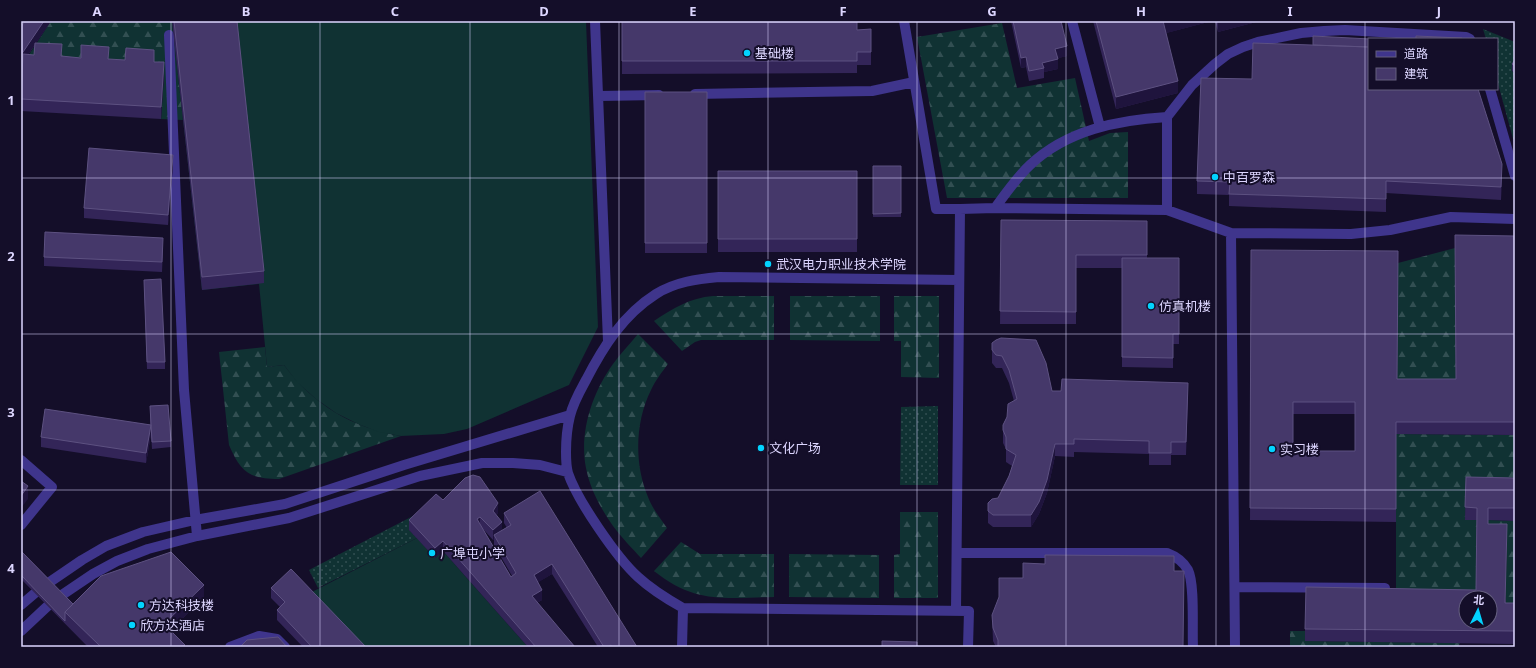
<svg xmlns="http://www.w3.org/2000/svg" width="1536" height="668" viewBox="0 0 1536 668" font-family="'Noto Sans','Noto Sans SC',sans-serif">
<style>
.grass{fill:url(#grass-dots)}
.forest{fill:url(#forest-firs)}
.garden{fill:#103233}
.lines{fill:none;stroke-linecap:round;stroke-linejoin:round}
.minor{stroke:#3f358c;stroke-width:10}
.wall{fill:#332558;fill-rule:evenodd}
.shaded-wall{fill:#1f143d}
.building{fill:#45386a;stroke:#5d5181;fill-rule:evenodd}
.grid{fill:none;stroke:#ddd6ff;stroke-width:1;stroke-opacity:0.55}
.poi-dot{fill:#02d3ff;stroke:#140e29;stroke-width:1.5}
.labels{text-anchor:middle;dominant-baseline:central;stroke-width:4;stroke-linejoin:round;paint-order:stroke}
.poi-label{font-size:13px;fill:#ddd6ff;stroke:#140e29;text-anchor:start}
.neatline{fill:none;stroke:#ddd6ff;stroke-width:1.5}
.grid-label{font-size:13px;text-anchor:middle;font-weight:bold;fill:#ddd6ff}
</style>
<defs>
<pattern id="grass-dots" width="8" height="8" patternUnits="userSpaceOnUse"><rect width="8" height="8" fill="#103233"/><path d="M2 2h.1M6 6h.1" fill="none" stroke="#324f52" stroke-width="1.8" stroke-linecap="round"/></pattern>
<pattern id="forest-firs" width="22" height="20" patternUnits="userSpaceOnUse"><rect width="22" height="20" fill="#103233"/><path d="M5 1l3.5 6h-7zM16 11l3.5 6h-7z" fill="#324f52"/></pattern>
</defs>
<rect width="100%" height="100%" fill="#140e29"/>
<!-- grass -->
<path class="grass" d="M1483 29 1515 42V67L1512 71 1515 73V146L1497 80V39H1486Z
M938 406V485H900L901 407Z
M436 504 409 530 417 538 318 588 309 570Z"/>
<!-- forest -->
<path class="forest" d="M51 21H172L183 120 161 119 164 75 21 67Z
M1002 23 1017 88 1075 78 1089 141 1110 133 1128 132V198H947L917 37Z
M1455 248 1456 391H1397L1398 263Z
M713 296H774V340H701L695 342 682 351 654 321C673 308 690 298 713 296Z
M790 296H880V341L790 340Z
M894 296H939V378L901 377V341H894Z
M638 334 668 364C662 372 655 381 651 390 635 422 634 464 648 497 652 508 660 518 667 528L641 558C632 548 621 537 613 526 601 509 590 489 586 468 579 433 592 393 613 364 620 354 630 344 638 334Z
M265 347 267 367 284 365C315 406 351 427 401 436L279 479C250 479 241 473 229 445L219 352Z
M1396 434 1515 435V490L1477 520 1476 598 1396 601Z
M900 512H938V598H894V555L900 554Z
M1488 520 1515 521V616H1505L1507 537 1488 536Z
M681 542 700 554H774V597C725 598 695 604 654 571Z
M789 554 879 555V598L789 597Z
M1290 631H1305V641L1460 643 1458 647H1290Z"/>
<!-- garden -->
<path class="garden" d="M172 21H586L598 327 569 385 467 429 444 434 401 436 379 432 358 424 336 413 316 399 297 382 284 365 267 367 259 284 202 290Z
M417 538 435 558 443 551 528 647H356L306 595Z"/>
<g class="lines">
<!-- minor -->
<path class="minor" d="M595 21 608 341
M904 21 936 209H960
M1072 21 1100 127
M169 35 184 390 197 536
M1490 89 1515 176
M695 94 872 91 914 82
M599 96 659 95
M995 208C1006 193 1017 177 1030 165 1067 130 1118 120 1167 117
M1167 210V117L1192 85 1215 64 1228 54 1243 47 1258 42 1301 33 1324 31 1345 30 1466 37 1470 39
M1231 233 1235 647
M959 280 719 277C697 279 675 282 656 294 623 315 603 347 586 380 580 391 573 403 570 416 567 428 566 439 566 452 566 458 566 466 568 473 577 500 617 558 638 577 652 590 667 599 683 608L969 611 968 647
M21 460 52 487 21 525
M957 553H1167C1175 556 1183 561 1188 570 1195 584 1192 629 1193 647
M1235 587 1385 588
M21 605 41 588 82 560 106 546 143 532 195 520 285 504 404 465 570 415
M956 611 960 209 995 208 1167 210 1231 233 1351 234 1390 230 1451 217 1515 219
M21 631 53 601 93 574 117 561 148 549 197 536 289 518 420 476 482 463H513L540 465 567 472
M230 647 259 636 277 639 285 647
M682 647 683 608"/>
</g>
<!-- wall -->
<path class="wall" d="M25 21H51L36 43 62 57 154 62 164 75 161 119 21 111V89L22 63 21 65V27ZM35 45 34 55H28Z
M172 21H237L264 271V283L202 290Z
M622 21 857 30 871 29V65H857V73L622 74Z
M1011 21H1061L1067 56 1058 58V69L1044 72V78L1029 81 1026 67 1021 68Z
M1093 21H1212L1166 33 1178 93 1116 109Z
M1215 21H1260L1218 32Z
M1515 60V73L1512 71V64Z
M645 92H707V253H645Z
M173 165 168 225 84 218V208Z
M873 166H901V217H873Z
M718 171H857V252H718Z
M1502 176 1501 200 1386 193V212L1229 206V195L1197 194V181Z
M1001 220 1147 221V258H1179V344H1173V368L1122 367V268H1076V324H1000Z
M1515 236V435L1396 434V522L1250 520 1251 250 1397 379H1456ZM1293 414H1355V451H1293Z
M163 248 162 272 44 266V257Z
M144 286 165 362V369H147Z
M992 343 1052 391 1188 395 1186 455H1171V465H1149V454L1074 452V457L1055 456 1047 493 1039 514 1031 527H993L988 523V503L998 498 1009 476 1012 466 1006 462V449L1003 443V425L1014 401 1009 383 1002 368H996L992 363Z
M150 406 171 441V447L152 449 151 434 146 463 41 447V437L150 425Z
M1466 477 1515 478V521L1488 520V524L1506 603H1515V647H1514V644L1305 641V629L1476 590 1477 520H1465Z
M443 500 498 513 496 515 502 531 507 528 504 523V513L637 647H598L552 574 538 582 542 600 537 603 575 647H528L443 551 435 558 409 530V520ZM483 529 493 540 494 539V545L512 576 511 577Z
M21 551 73 604 204 597 170 631 185 647H88L21 579Z
M1174 571 1183 647H996L993 641 992 615 1023 578Z
M271 588 366 647H303L277 620V610L280 607 271 598Z"/>
<!-- shaded-wall -->
<path class="shaded-wall" d="M44 21H51L21 65V55Z
M1163 21H1212L1163 34Z
M1218 21H1260L1218 32Z
M1067 46V56L1055 59V49Z
M1026 57V67L1021 68V58Z
M1058 59V69L1044 72V68L1042 63Z
M164 62V75L161 119V107Z
M1178 81V93L1116 109V97Z
M173 155V165L168 225V215Z
M1502 164V176L1501 200V187Z
M151 425V435L146 463V453Z
M1055 444V456L1047 493 1039 514 1031 527V515Z
M28 486V499L21 508V496Z
M498 503V513L493 521V511Z
M480 517V526L477 519Z
M502 522V531L494 535V539L493 540V530Z
M443 541V551L435 558V548Z
M552 564V574L534 585V575Z
M204 585V597L164 637V624Z
M542 590V600L532 606V596Z"/>
<!-- building -->
<path class="building" d="M25 21H44L21 55V27Z
M174 21H237L264 271 202 277Z
M622 21H857V30L871 29V52H857V61H622Z
M1013 21H1061L1067 46 1055 49 1058 59 1042 63 1044 68 1029 71 1026 57 1021 58Z
M1096 21H1164H1163L1178 81 1116 97Z
M1313 36 1370 39H1369V47L1313 45Z
M1416 36 1462 38V39H1416Z
M35 43 62 44 61 56 81 58V45L109 47 108 59 125 60 126 48 154 50V62H164L161 107 21 99 23 54 34 55Z
M1253 43 1369 47V89H1478L1502 164 1501 187 1386 181V199L1229 194 1230 182 1197 181 1201 78 1252 79Z
M1515 60V66L1512 64Z
M645 92H707V243H645Z
M89 148 173 155 168 215 84 208Z
M873 166H901V213L873 214Z
M718 171H857V239H718Z
M1001 220 1147 221V255H1076V312L1000 311Z
M45 232 163 238 162 262 44 257Z
M1455 235 1515 236V422H1396V509L1250 508 1251 250 1398 251 1397 379H1456ZM1293 402H1355V451H1293Z
M1122 258H1179V334H1173V358L1122 357Z
M161 279 165 362H147L144 280Z
M1001 338 1036 340 1046 363 1052 391H1061L1062 379 1188 383 1186 442H1171V453H1149V441L1074 439V444H1055L1047 480 1039 502 1031 515H993L988 511V503L992 499 998 498 1009 476 1016 455 1006 449V437L1003 430V425L1007 417 1008 404 1017 399 1009 370 1002 356 996 355 992 350V343L996 340Z
M168 405 171 441 152 442 150 406Z
M45 409 151 425 146 453 41 437Z
M473 475 480 477 498 503 493 511 502 522 493 530 480 517 477 519 511 577 516 573 494 535 511 525 504 513 540 491 637 647H612L611 645 608 647H604L552 564 534 575 542 590 532 596 575 647H536L443 541 435 548 409 520 436 494 443 500 465 478Z
M1466 477 1515 478V508H1488V524H1507L1505 603H1515V640H1514V631L1305 629 1306 587 1476 590 1477 508 1465 507ZM1466 598H1490V622H1466Z
M21 481 28 486 21 496Z
M21 551 73 604 65 612V621L21 575Z
M171 552 204 585 164 624 185 645 182 647H101L65 612 101 576Z
M1045 555 1174 556V571H1184L1183 647H998V640L993 628 992 615 999 597V578H1023V563L1045 564Z
M291 569 366 647H312L277 610 285 602 271 588Z
M278 637 287 647H240L247 640Z
M882 641 917 642V647H882Z"/>
<!-- grid -->
<path class="grid" d="M171 21V647M320 21V647M470 21V647M619 21V647M768 21V647M917 21V647M1066 21V647M1216 21V647M1365 21V647M21 178H1515M21 334H1515M21 490H1515"/>
<!-- markers -->
<g class="poi-dot">
<circle cx="747" cy="53" r="4"/>
<circle cx="1215" cy="177" r="4"/>
<circle cx="768" cy="264" r="4"/>
<circle cx="1151" cy="306" r="4"/>
<circle cx="761" cy="448" r="4"/>
<circle cx="1272" cy="449" r="4"/>
<circle cx="432" cy="553" r="4"/>
<circle cx="141" cy="605" r="4"/>
<circle cx="132" cy="625" r="4"/>
</g>
<g class="labels">
<!-- poi labels -->
<g class="poi-label">
<text x="755" y="53">基础楼</text>
<text x="1223" y="177">中百罗森</text>
<text x="776" y="264">武汉电力职业技术学院</text>
<text x="1159" y="306">仿真机楼</text>
<text x="769" y="448">文化广场</text>
<text x="1280" y="449">实习楼</text>
<text x="440" y="553">广埠屯小学</text>
<text x="149" y="605">方达科技楼</text>
<text x="140" y="625">欣方达酒店</text>
</g>
</g>
<!-- border -->
<rect width="1536" height="668" fill="none" stroke="#140e29" stroke-width="44"/>
<!-- legend -->
<rect x="1368" y="38" width="130" height="52" fill="#140e29" stroke="#645e7f"/>
<rect x="1376" y="51" width="20" height="6" fill="#3f358c" stroke="#645e7f"/>
<text x="1404" y="58" font-size="12" fill="#ddd6ff">道路</text>
<rect x="1376" y="68" width="20" height="12" fill="#45386a" stroke="#645e7f"/>
<text x="1404" y="78" font-size="12" fill="#ddd6ff">建筑</text>
<!-- north arrow -->
<g transform="translate(1478 610) rotate(5)"><circle r="19" fill="#140e29" stroke="#645e7f"/>
<path d="M0-3L7 15L0 10L-7 15Z" fill="#02d3ff"/>
<text y="-6" font-size="11" font-weight="bold" text-anchor="middle" fill="#ddd6ff">北</text>
</g>
<rect x="22" y="22" width="1492" height="624" class="neatline"/>
<g class="grid-label">
<text x="97" y="16">A</text>
<text x="246" y="16">B</text>
<text x="395" y="16">C</text>
<text x="544" y="16">D</text>
<text x="693" y="16">E</text>
<text x="843" y="16">F</text>
<text x="992" y="16">G</text>
<text x="1141" y="16">H</text>
<text x="1290" y="16">I</text>
<text x="1439" y="16">J</text>
<text x="11" y="105">1</text>
<text x="11" y="261">2</text>
<text x="11" y="417">3</text>
<text x="11" y="573">4</text>
</g>
</svg>
